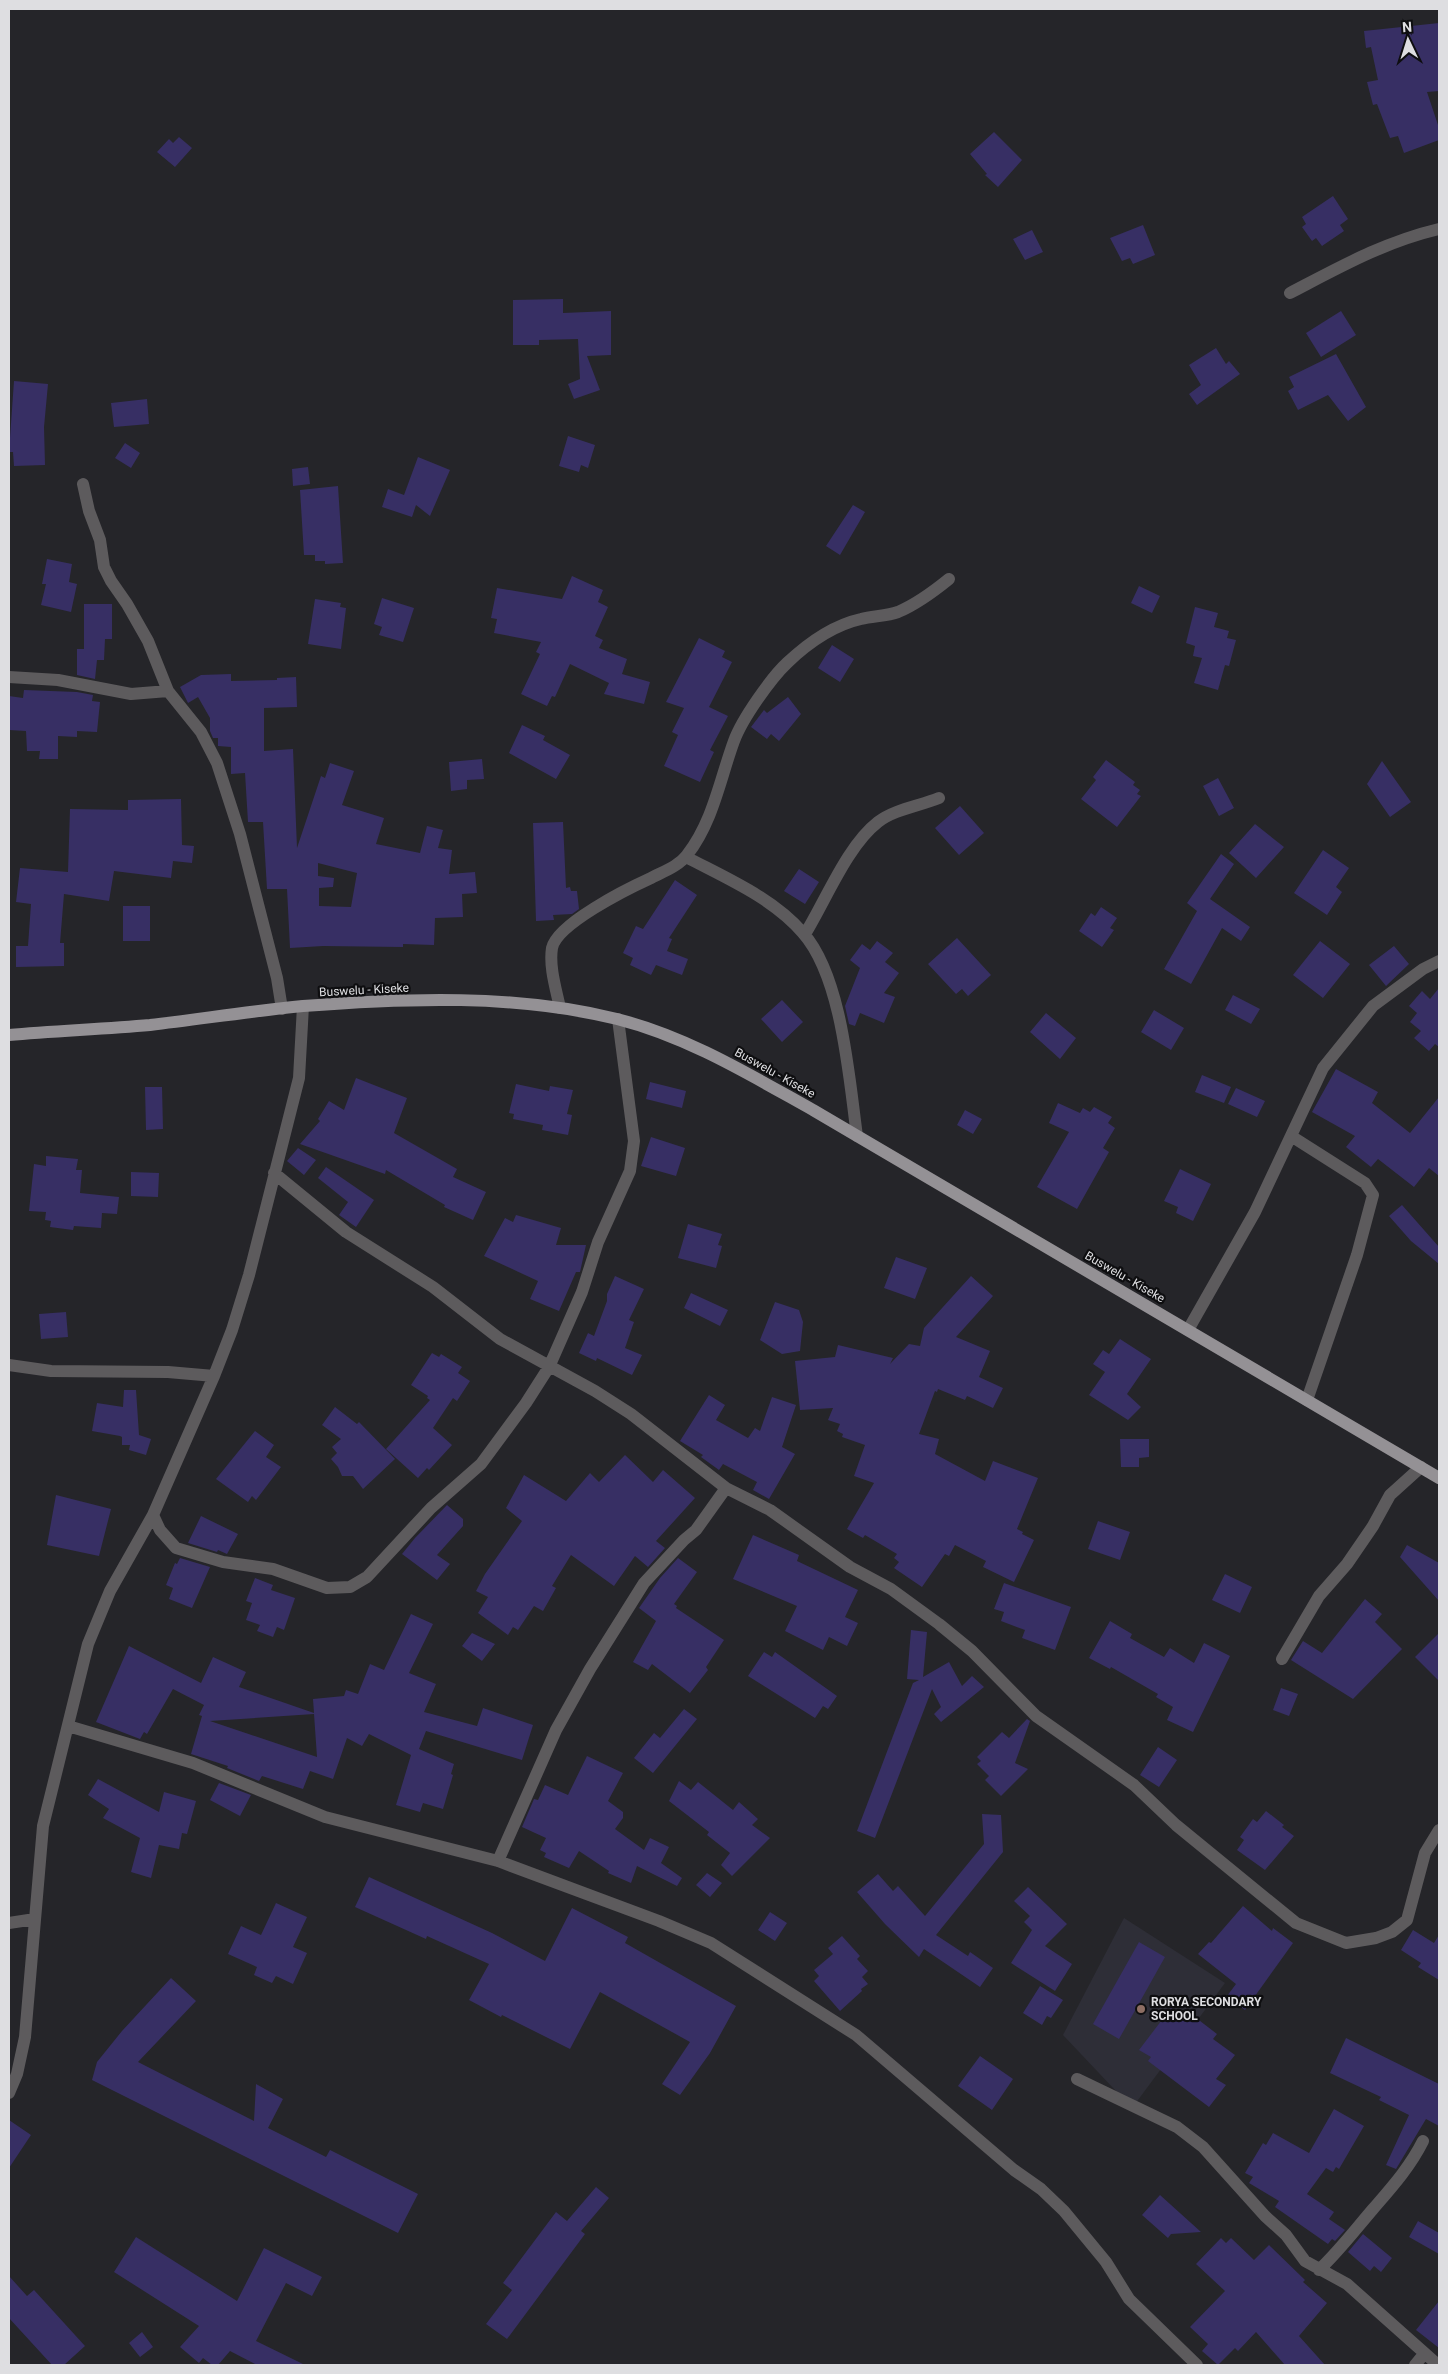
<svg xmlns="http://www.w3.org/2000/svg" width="1448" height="2374" viewBox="0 0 1448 2374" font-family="Roboto,sans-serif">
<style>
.built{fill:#2e2e37}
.building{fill:#372f64;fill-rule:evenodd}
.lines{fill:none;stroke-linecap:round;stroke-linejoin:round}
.minor{stroke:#5d5b5d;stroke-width:12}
.major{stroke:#949195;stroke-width:12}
.education-dot{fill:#8d6e63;stroke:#0e0e10;stroke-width:2}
.labels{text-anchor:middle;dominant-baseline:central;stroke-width:4.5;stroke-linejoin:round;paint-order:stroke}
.street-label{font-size:12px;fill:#dedee1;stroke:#0e0e10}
.poi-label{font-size:12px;font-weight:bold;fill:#dedee1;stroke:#0e0e10;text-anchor:start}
</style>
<rect width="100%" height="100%" fill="#252529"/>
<!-- built -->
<path class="built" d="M1124 1918 1225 1983 1132 2108 1063 2035Z"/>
<!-- building -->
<path class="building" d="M1439 23V91L1427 92 1439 128V140L1404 153 1398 136 1390 138 1377 104 1373 105 1367 82 1378 80 1371 47 1366 48 1364 31Z
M994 132 1022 160 998 187 985 175 987 174 970 154Z
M179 137 192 148 175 167 157 152 169 139 173 143Z
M1333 196 1348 219 1340 225 1344 231 1322 246 1316 238 1312 241 1302 227 1306 224 1302 217Z
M1143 225 1155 255 1133 264 1130 258 1122 261 1110 238Z
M1032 230 1043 252 1025 260 1013 239Z
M563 299V313L611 311V355L587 356 600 390 574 399 568 384 580 379 578 339 539 340V345H513V300Z
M1341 311 1356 335 1321 357 1306 333Z
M1216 348 1226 364 1229 361 1240 374 1197 405 1189 394 1201 385 1189 365Z
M1336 354 1366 407 1348 421 1328 395 1298 410 1288 391 1294 387 1289 377Z
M14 381 48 384 44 427 45 465 14 466 13 452H9Z
M147 399 149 424 114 427 111 403Z
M568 436 595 445 588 468 581 465 579 472 559 466Z
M125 443 140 453 131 468 115 458Z
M418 457 450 470 430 516 416 505 412 517 382 507 388 489 404 495Z
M308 467 310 484 293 486 292 469Z
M338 486 343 563 325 564V561H315V555H304L300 490Z
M853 505 865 512 840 555 826 546Z
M47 559 72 564 69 582 77 584 71 612 41 605 46 584H42Z
M572 576 603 590 598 602 608 607 595 636 603 640 599 648 627 659 622 674 650 682 644 704 604 694 609 683 570 664 555 697 552 696 547 706 521 694 540 654 536 652 541 642 494 633 497 619 491 618 497 588 562 599Z
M1139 586 1160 596 1152 613 1131 603Z
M382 598 414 608 403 642 379 635 382 627 374 624Z
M315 599 341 603 340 607 346 608 341 649 308 644Z
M84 604H112V639H105L104 660H97L95 679 77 675V649H84Z
M1195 607 1218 613 1214 627 1229 631 1227 638 1236 640 1229 666 1225 665 1218 690 1194 683 1202 658 1193 656 1195 646 1186 643Z
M699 638 725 651 722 657 732 662 709 707 728 716 710 750 714 752 700 782 664 766 678 735 672 732 684 708 666 702Z
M832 645 854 659 840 682 818 668Z
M231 674V681L277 680V678L296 677 297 707 264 708V751L293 749 297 848 321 776 325 778 330 763 354 771 342 805 384 818 376 844 420 853 427 826 443 830 438 848 452 850 449 874 475 872 477 893 462 894 463 917 435 918 434 945 403 944V947L323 946 290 948 287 889H267L263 822H248L245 773 231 774V747L218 746V738H213L210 731V718L198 697 188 703 180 687 201 675ZM318 863 357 873 351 907 319 906V888L333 887 334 878 318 876Z
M24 690 77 692 93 695 92 701 100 702 97 732 77 731V737L58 736V759H39L40 751H27L26 731 9 730V696L23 698Z
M788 697 801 714 779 741 771 734 767 739 751 727 764 710 767 713Z
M522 725 545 736 543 740 570 755 556 779 509 753Z
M482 759 484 779 467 780V789L451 791 449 762Z
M1106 760 1135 782 1133 785 1140 790 1137 794 1141 796 1117 827 1081 799 1096 780 1093 777Z
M1382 761 1411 802 1390 817 1367 784Z
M1218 778 1234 808 1219 816 1203 786Z
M181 799 182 845 194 846 192 863 173 861 171 878 114 871 109 901 64 894 60 943H64V966L16 967V946H28L31 904 16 902 20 868 68 872 70 809 128 810V800Z
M960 806 984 833 959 855 935 828Z
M563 822 566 888 570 887 571 891H577L579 909 572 914 553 915 554 920 536 921 533 823Z
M1255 824 1284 847 1256 878 1229 853Z
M1323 850 1349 868 1336 887 1342 892 1327 915 1294 893Z
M1221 854 1234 864 1210 899 1250 927 1241 941 1222 928 1191 984 1164 969 1197 911 1187 903Z
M799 869 819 882 805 904 784 891Z
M675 880 697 895 669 938 672 939 667 951 688 959 682 975 656 965 651 975 630 965 633 958 623 953 636 926 643 929Z
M123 906H150V941H123Z
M1101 907 1117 918 1110 928 1114 930 1102 947 1079 931 1091 913 1095 916Z
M957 938 991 975 968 996 962 989 956 994 928 964Z
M877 941 893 953 885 962 899 973 884 993 895 997 884 1023 860 1013 855 1026 849 1024 845 1006 860 968 850 960 862 944 870 950Z
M1320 941 1350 964 1323 998 1293 975Z
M1394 946 1409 964 1386 986 1369 965Z
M1439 988V1047L1435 1044 1429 1051 1414 1038 1421 1031 1410 1022 1417 1013 1409 1006 1422 991 1430 999Z
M1233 995 1260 1009 1251 1024 1225 1010Z
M782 1000 803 1022 782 1042 761 1019Z
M1154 1010 1184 1028 1171 1050 1141 1032Z
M1046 1013 1076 1038 1060 1059 1030 1032Z
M1336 1069 1378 1092 1372 1103 1410 1133 1439 1097V1176L1429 1168 1414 1187 1378 1159 1371 1167 1346 1147 1355 1136 1312 1112Z
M1202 1075 1231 1087 1224 1103 1195 1092Z
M356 1078 407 1098 394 1133 457 1169 453 1177 486 1192 473 1220 444 1207 445 1205 386 1170 385 1174 300 1144 320 1121 318 1119 329 1101 344 1110Z
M650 1082 686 1091 682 1108 646 1099Z
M516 1084 549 1091 550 1086 573 1090 567 1114 572 1115 568 1135 542 1130 543 1125 513 1119 514 1114 509 1113Z
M145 1087H162L163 1129 146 1130Z
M1236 1088 1265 1101 1257 1117 1228 1104Z
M1058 1103 1080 1113 1083 1108 1090 1112 1094 1107 1112 1117 1108 1123 1115 1128 1103 1148 1109 1152 1077 1209 1037 1187 1069 1132 1049 1123Z
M965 1110 982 1119 973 1134 957 1125Z
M651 1137 685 1148 676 1176 641 1166Z
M298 1148 316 1160 304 1175 287 1161Z
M46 1156 78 1159 76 1170H82L80 1193 119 1197 117 1214 102 1213 101 1228 74 1226 73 1230 50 1227 51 1221 45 1220 46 1212 29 1211 34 1164 46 1166Z
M326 1167 374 1200 356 1227 339 1215 348 1202 318 1178Z
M1180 1169 1211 1184 1193 1221 1176 1213 1178 1207 1164 1201Z
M131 1172 159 1173 158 1197 131 1196Z
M1402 1205 1439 1247V1264L1411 1241 1389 1216Z
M516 1215 561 1228 556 1245H586L580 1272H576L559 1311 530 1299 538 1281 484 1256 505 1218 513 1222Z
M688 1224 722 1234 718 1245 722 1246 716 1268 678 1258Z
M896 1257 927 1268 915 1299 884 1288Z
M615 1276 644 1289 629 1320 634 1322 625 1348 642 1355 632 1375 597 1358 596 1361 579 1353 588 1333 594 1336 607 1301V1294Z
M971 1276 993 1296 956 1337 990 1351 979 1377 1003 1388 993 1408 967 1396 965 1400 938 1389 937 1392 935 1391 919 1434 939 1439 935 1454 985 1481 993 1461 1038 1478 1017 1529 1023 1532 1022 1534 1034 1540 1014 1582 983 1567 986 1561 955 1545 949 1556 945 1554 922 1587 894 1568 899 1562 894 1558 897 1554 865 1535 863 1538 847 1529 874 1483 854 1476 865 1445 842 1437 843 1434 837 1431 840 1424 828 1420 833 1408 800 1410 795 1361 835 1357 838 1345 893 1358 890 1364 909 1344 920 1346 924 1328Z
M691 1293 728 1310 720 1326 684 1308Z
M775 1302 799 1310 803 1322 800 1351 782 1354 760 1340Z
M66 1312 68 1337 41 1339 39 1314Z
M1120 1339 1151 1359 1127 1394 1141 1407 1128 1420 1089 1395 1105 1372 1093 1364 1103 1350 1109 1354Z
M432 1353 439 1357 441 1354 462 1367 458 1373 470 1381 457 1401 453 1398 433 1428 452 1445 429 1470 427 1468 418 1478 386 1449 430 1400 427 1398 428 1396 411 1385Z
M124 1390H136L139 1435 151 1439 146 1455 129 1450 130 1445H122V1437L120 1436 92 1431 97 1403 123 1407Z
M709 1395 725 1405 716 1420 748 1438 755 1428 760 1431 772 1397 796 1405 782 1447 795 1454 769 1499 753 1490 757 1482 723 1464 719 1470 701 1457 703 1455 680 1441Z
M335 1407 357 1424 359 1422 395 1459 363 1489 353 1476H342L338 1467 331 1459 337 1453 332 1447 341 1439 322 1425Z
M255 1431 274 1445 266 1457 281 1467 256 1500 252 1496 248 1502 216 1479Z
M1120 1439H1149V1457L1139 1458V1467H1121Z
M625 1455 653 1482 663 1470 695 1498 656 1541 665 1548 648 1567 635 1556 614 1586 571 1555 552 1586 556 1588 543 1611 534 1606 518 1630 513 1627 508 1635 478 1613 488 1597 476 1591 485 1574 522 1521 506 1508 524 1475 566 1501 590 1473 599 1482Z
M56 1495 111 1509 99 1556 47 1545Z
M447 1505 463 1519V1526L437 1555 450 1564 437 1580 402 1554 415 1538Z
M201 1516 238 1534 227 1554 218 1550 217 1552 188 1543Z
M1098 1521 1130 1532 1120 1560 1088 1549Z
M753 1535 799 1555 797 1561 858 1590 845 1617 858 1623 847 1646 829 1637 823 1650 785 1631 797 1606 733 1579Z
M1407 1545 1439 1563V1601L1400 1557Z
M180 1558 210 1567 192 1608 169 1599 173 1588 166 1585 175 1563 177 1564Z
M678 1558 697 1572 674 1604 677 1606 676 1608 724 1640 706 1667 708 1670 690 1693 652 1664 648 1670 633 1662 656 1621 639 1608 660 1578Z
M1225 1574 1252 1587 1240 1613 1212 1600Z
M255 1578 273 1585 271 1590 295 1598 284 1630 277 1627 273 1637 257 1631 260 1625 246 1620 252 1603 246 1601Z
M1004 1583 1071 1607 1055 1650 1022 1638 1025 1630 1001 1621 1004 1612 994 1609Z
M1365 1599 1382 1614 1375 1622 1402 1649 1353 1699 1291 1660 1303 1641 1322 1653Z
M411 1614 433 1624 409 1673 436 1684 424 1712 477 1726 483 1708 533 1725 522 1760 426 1731 419 1749 454 1764 451 1774 453 1775 443 1809 423 1803 420 1812 396 1805 411 1755 369 1734 362 1746 347 1738 333 1779 310 1771 303 1789 262 1776 259 1781 227 1768 228 1766 191 1754 202 1716 199 1715 204 1705 173 1689 147 1734 144 1732 140 1739 96 1722 129 1646 201 1683 213 1657 246 1672 239 1687 314 1713 313 1699 344 1696 346 1690 358 1694 370 1664 384 1670ZM314 1714 317 1757 210 1721Z
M1110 1621 1132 1634 1130 1638 1164 1657 1170 1648 1194 1663 1204 1643 1230 1656 1193 1732 1167 1720 1173 1707 1156 1697 1158 1694 1111 1667 1110 1669 1089 1658Z
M911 1630 927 1632 923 1677 949 1662 962 1686 972 1676 984 1687 941 1722 934 1714 941 1707 932 1689 875 1838 857 1831 913 1683 919 1680 907 1679Z
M472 1633 495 1644 482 1661 462 1646Z
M1439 1633V1681L1415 1657Z
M764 1652 772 1657 775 1652 837 1696 828 1709 823 1706 815 1718 748 1676Z
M1281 1688 1298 1694 1289 1716 1273 1710Z
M684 1709 697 1719 653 1773 634 1758 654 1733 660 1738Z
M1027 1719 1030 1721 1015 1763 1028 1769 1001 1796 985 1780 989 1776 977 1764 981 1761 977 1757 1002 1732 1009 1738Z
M1158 1747 1177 1760 1159 1787 1140 1775Z
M587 1756 623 1773 608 1801 623 1812V1818L615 1829 644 1850 650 1838 669 1847 661 1863 682 1878 677 1886 637 1866 631 1883 608 1873 609 1871 579 1851 569 1868 544 1857 546 1853 540 1850 546 1838 522 1827 534 1799 538 1800 545 1785 568 1795Z
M98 1779 159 1812 164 1792 196 1801 187 1834 182 1833 179 1849 159 1845 151 1878 131 1872 140 1838 103 1818 109 1809 88 1795Z
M679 1781 691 1790 698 1782 733 1810 739 1802 758 1819 752 1825 770 1838 732 1876 721 1865 730 1853 707 1835 709 1832 669 1801Z
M219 1783 251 1795 240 1816 210 1800Z
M1266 1811 1284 1825 1282 1827 1294 1836 1265 1870 1237 1850 1244 1840 1240 1837 1253 1819 1257 1822Z
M982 1814 1001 1815 1003 1852 936 1935 968 1956 970 1952 993 1968 980 1987 924 1949 919 1957 885 1924 857 1892 878 1874 893 1891 898 1886 925 1916 984 1844Z
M707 1873 722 1883 710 1897 696 1885Z
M369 1877 492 1933 545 1961 572 1908 628 1937 625 1943 736 2006 710 2053 680 2095 662 2084 690 2042 600 1992 570 2049 502 2015 501 2017 469 2000 489 1964 427 1936 426 1939 355 1907Z
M1028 1887 1067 1924 1045 1946 1072 1964 1055 1991 1011 1963 1032 1930 1024 1922 1030 1916 1014 1901Z
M276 1903 307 1917 293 1947 307 1953 293 1984 276 1976 272 1983 254 1975 257 1967 228 1954 241 1926 261 1935Z
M1243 1906 1272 1931 1273 1928 1293 1943 1245 2010 1227 1996 1236 1984 1198 1954 1209 1942 1211 1943Z
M770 1912 787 1923 775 1941 758 1930Z
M1413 1930 1434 1943 1439 1935V1980L1418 1967 1421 1963 1401 1950Z
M842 1936 860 1956 857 1959 868 1971 862 1977 868 1984 861 1989 862 1991 840 2011 814 1981 819 1976 814 1970 833 1954 828 1948Z
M1139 1942 1165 1957 1119 2039 1093 2024Z
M171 1978 196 2001 138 2062 254 2121 256 2084 283 2099 268 2128 326 2157 330 2150 418 2194 398 2233 92 2080 97 2062 122 2031Z
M1040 1986 1063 2000 1051 2018 1047 2016 1042 2025 1023 2013Z
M1171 2008 1187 2020 1191 2014 1217 2034 1213 2039 1235 2055 1216 2079 1226 2085 1209 2107 1148 2061 1151 2057 1139 2050Z
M1346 2038 1439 2084V2126L1426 2119 1396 2169 1386 2165 1409 2115 1379 2100 1381 2097 1330 2073Z
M980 2056 1013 2079 992 2110 958 2086Z
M1334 2109 1364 2126 1339 2169 1336 2167 1333 2172 1326 2168 1307 2194 1334 2212 1329 2219 1345 2230 1335 2241 1332 2239 1328 2244 1275 2207 1279 2201 1249 2183 1253 2177 1245 2173 1263 2143 1266 2145 1273 2133 1309 2153Z
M9 2120 31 2135 9 2168Z
M596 2187 609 2198 581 2231 585 2234 507 2339 486 2324 512 2290 503 2283 556 2212 567 2221Z
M1160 2195 1201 2232 1171 2234 1168 2238 1142 2215Z
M1418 2221 1439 2233V2254L1409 2237Z
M1363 2234 1392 2258 1381 2272 1374 2266 1370 2271 1348 2252Z
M136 2237 237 2301 264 2248 322 2277 312 2296 286 2283 256 2341 305 2365H257L230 2351 218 2365H212L203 2358 199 2363 180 2347 199 2326 114 2272Z
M1221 2238 1226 2243 1231 2238 1254 2260 1269 2245 1305 2280 1303 2282 1327 2303 1299 2336 1325 2365H1285L1256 2332 1238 2351 1235 2348 1218 2365 1202 2351 1208 2344 1190 2327 1225 2291 1196 2264Z
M9 2276 27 2296 34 2290 85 2346 64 2365H52L9 2318Z
M1439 2301V2348L1416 2330Z
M142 2332 153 2347 140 2357 129 2343Z"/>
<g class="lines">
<!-- minor -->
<path class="minor" d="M1290 293C1340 267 1384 242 1439 229
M83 484 89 511 100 540 104 567 111 581 127 604 148 641 168 691 201 732 217 763 240 834 277 978 282 1009
M9 677 58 680 131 694 168 691
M686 857C726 878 773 898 803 933 842 977 849 1078 857 1136
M805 934C826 900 847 846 878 822 895 809 920 806 939 798
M560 1008C556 989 549 967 552 948 557 924 627 889 649 879 662 872 678 867 687 855 713 822 720 779 734 741 742 719 771 678 787 663 807 644 834 625 861 619 873 616 887 616 898 612 917 604 933 592 949 579
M1291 1136 1365 1183 1373 1195 1357 1255 1307 1400
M274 1173 346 1232 433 1287 500 1339 595 1391 631 1414 726 1488 770 1510 850 1567 891 1589 939 1624 972 1651 1036 1716 1134 1785 1176 1825 1296 1923 1346 1943 1376 1938 1392 1932 1407 1920 1425 1853 1439 1830
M1188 1330 1255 1212 1323 1068 1373 1006 1423 969 1439 961
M9 1365 51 1371 168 1372 214 1376
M153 1515 160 1530 176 1548 223 1562 273 1569 327 1588 350 1587 367 1577 431 1508 481 1464 526 1403 549 1367 582 1292 598 1242 630 1171 634 1141 618 1019
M1282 1659 1319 1596 1347 1564 1373 1526 1390 1495 1421 1467
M68 1726 193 1763 325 1817 498 1861 659 1921 711 1943 856 2035 1014 2170 1041 2189 1064 2211 1106 2262 1129 2299 1197 2365
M498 1861 556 1730 590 1669 644 1583 684 1540 696 1530 726 1488
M9 1923 35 1919
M1077 2079 1177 2127 1203 2147 1265 2216 1286 2235 1305 2261 1347 2284 1438 2365
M9 2093 17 2074 25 2037 43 1826 88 1644 110 1591 153 1515 214 1376 232 1330 249 1275 299 1078 303 1006
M1319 2270C1339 2251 1355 2230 1373 2209 1392 2187 1410 2167 1423 2141
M1415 2365 1424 2354"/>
<!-- major -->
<path class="major" d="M9 1035C56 1031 103 1029 150 1025 201 1019 252 1011 303 1006 407 998 515 994 617 1019 688 1037 750 1075 813 1110L1439 1478"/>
</g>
<!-- markers -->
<circle class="education-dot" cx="1141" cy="2009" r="5"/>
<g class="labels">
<!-- street labels -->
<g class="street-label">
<text transform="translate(364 990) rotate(-3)">Buswelu - Kiseke</text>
<text transform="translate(775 1073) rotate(29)">Buswelu - Kiseke</text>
<text transform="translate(1125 1277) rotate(30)">Buswelu - Kiseke</text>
</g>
<!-- poi labels -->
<g class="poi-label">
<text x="1151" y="2002">RORYA SECONDARY<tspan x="1151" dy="14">SCHOOL</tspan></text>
</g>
</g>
<!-- border -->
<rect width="1448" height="2374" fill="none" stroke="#dedee1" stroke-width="20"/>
<!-- north arrow -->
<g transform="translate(1408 40) rotate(356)" stroke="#0e0e10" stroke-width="4" paint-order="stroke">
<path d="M0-4L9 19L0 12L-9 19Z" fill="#dedee1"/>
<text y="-8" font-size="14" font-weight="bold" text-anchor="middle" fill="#dedee1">N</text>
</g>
</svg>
